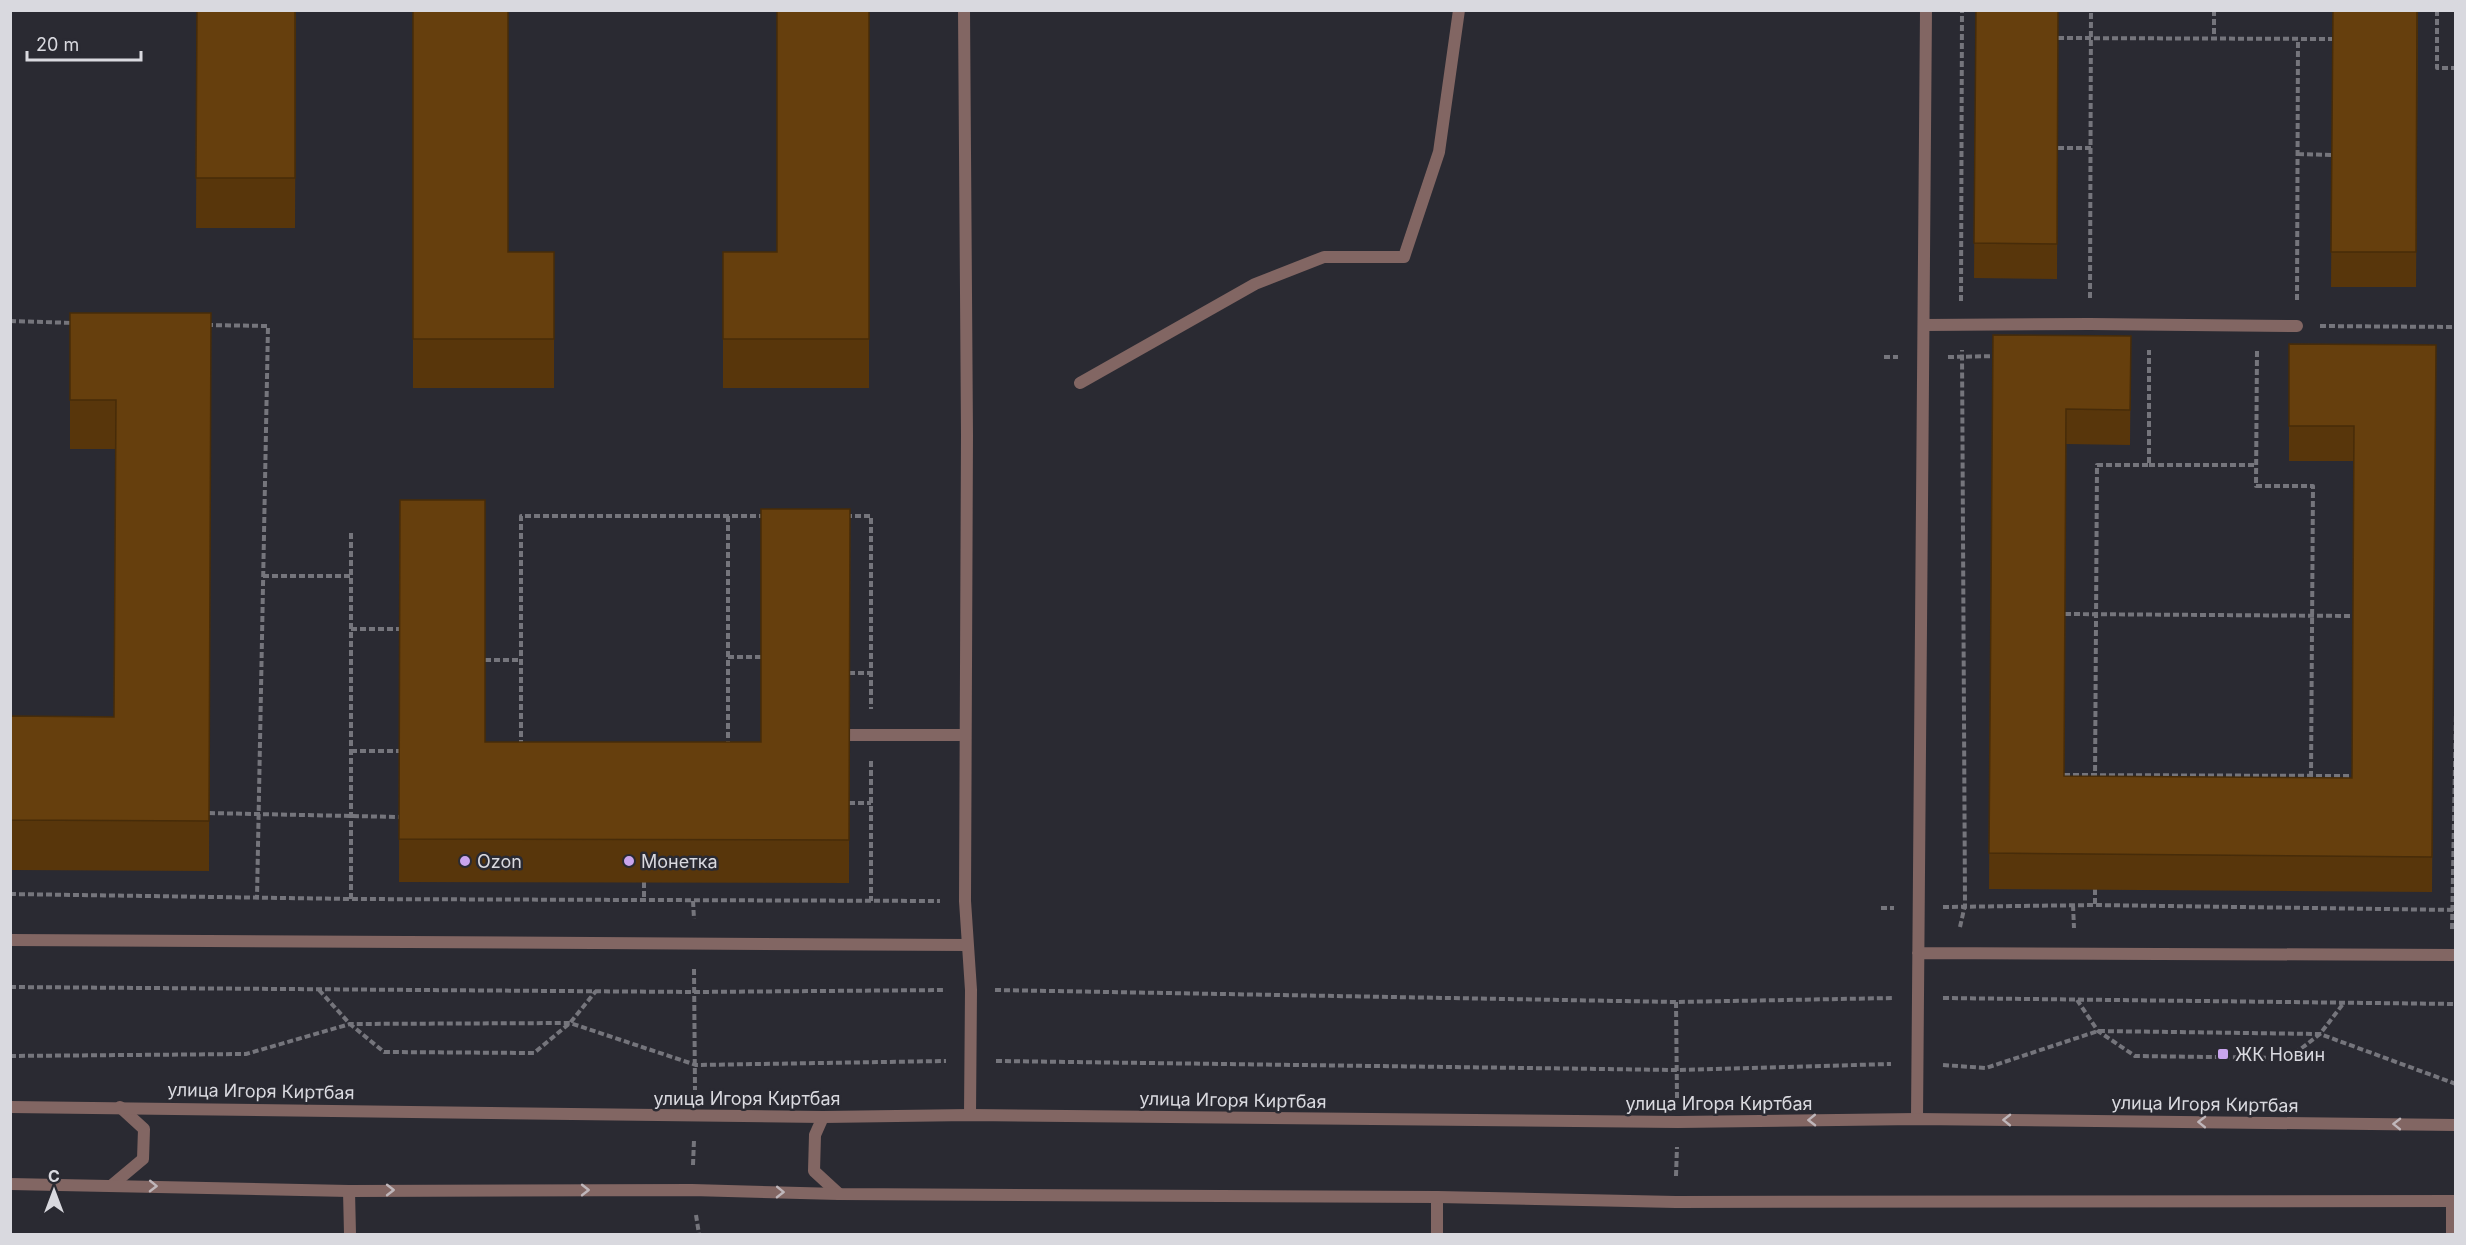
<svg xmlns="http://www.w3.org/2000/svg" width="2466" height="1245" viewBox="0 0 2466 1245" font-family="Inter,sans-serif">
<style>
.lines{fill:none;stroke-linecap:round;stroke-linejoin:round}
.path{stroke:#75757c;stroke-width:4;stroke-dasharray:6 3;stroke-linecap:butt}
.lane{stroke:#826663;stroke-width:12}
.street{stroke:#826663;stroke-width:12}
.wall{fill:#58360b}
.building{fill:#663f0d;stroke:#472c09;stroke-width:1.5}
.oneway{stroke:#bfb6ba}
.poi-dot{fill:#c9a5ee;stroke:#2a2a32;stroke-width:2}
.labels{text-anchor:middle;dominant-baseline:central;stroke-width:5;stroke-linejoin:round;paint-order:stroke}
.poi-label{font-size:18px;fill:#d9d9df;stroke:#2a2a32;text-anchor:start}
.street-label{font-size:18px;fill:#d9d9df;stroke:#2a2a32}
</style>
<rect width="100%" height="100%" fill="#2a2a32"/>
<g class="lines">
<!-- path -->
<path class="path" d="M2214 10V39
M2437 10V68H2456
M2058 38 2333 39
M2058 148H2091
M2298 154 2332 155
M2090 298 2091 10
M2297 300 2298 39
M1961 301 1962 10
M10 321 74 323
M207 325 268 326 257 898
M2320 326 2456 327
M2257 351 2256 486H2313L2311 776
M1884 357H1898
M1948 357 1997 356
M2149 465H2256
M728 516V746
M846 516H871V709
M263 576H351
M2065 614 2353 616
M351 629H399
M728 657H761
M485 660H521
M849 673H871
M521 746V516H763
M351 751H399
M871 761V901
M2064 775 2352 776
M2095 780 2097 465H2149V350
M849 803H871
M209 813 399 817
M644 882V901
M2095 889V905
M10 894 351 899 940 901
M351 899V530
M693 901 694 919
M2073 905 2074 928
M1943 907 2095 905 2456 910
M1881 908H1894
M1960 927 1965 905 1962 350
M2452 929 2456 711
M694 969 695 1090
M10 987 694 992 946 990
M319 990 350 1024 384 1052 534 1053 570 1023 596 991
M995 990 1676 1002 1894 998
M1943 998 2456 1004
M2077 1000 2098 1031 2135 1056 2289 1058 2320 1034 2343 1004
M1676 1002 1677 1098
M10 1056 246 1054 350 1024 570 1023 696 1065 946 1061
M996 1061 1677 1070 1891 1064
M1943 1065 1986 1068 2098 1031 2320 1034 2456 1084
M693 1165 694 1140
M1676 1176 1677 1147
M696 1215 699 1234"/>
<!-- lane -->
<path class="lane" d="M964 10 967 435 965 901 971 990 970 1115
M1925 325 2090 324 2297 326
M1080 383 1255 284 1324 257H1404L1439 152 1459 10
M849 735H965
M10 940 968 945
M1918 953 2456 955
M823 1117 815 1135 814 1171 839 1194
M1917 1119 1926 10
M112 1185 143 1159 144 1129 120 1107
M349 1191 350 1234
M1437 1234V1197
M2452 1234V1201"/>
<!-- street -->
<path class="street" d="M10 1107 823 1117 970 1115 1678 1122 1917 1119 2456 1125
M10 1184 349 1191 692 1190 839 1194 1437 1197 1676 1202 2456 1201"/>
</g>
<!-- wall -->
<path class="wall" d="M197 10H296L295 228H196Z
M413 10 508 252H554V388H413Z
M869 10V388H723V252H777Z
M1976 10H2058L2057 279 1974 278Z
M2333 10H2418L2416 287H2331Z
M70 313H211L209 871 10 870V716L114 717 116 449H70Z
M1993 335 2131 336 2130 445 2066 444 2064 776 2352 778 2354 461H2289V344L2436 345 2432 892 1989 889Z
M400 500 485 742H761L850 509 849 883 399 882Z"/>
<!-- building -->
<path class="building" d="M197 10H295V178H196Z
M413 10H508V252H554V339H413Z
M777 10H869V339H723V252H777Z
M1976 10H2058L2057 244 1974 243Z
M2333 10H2417L2416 252H2331Z
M70 313H211L209 821 10 820V716L114 717 116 400H70Z
M1993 335 2131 336 2130 410 2066 409 2064 776 2352 778 2354 426H2289V344L2436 345 2432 857 1989 853Z
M400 500H485V742H761V509H850L849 840 399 839Z"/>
<!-- one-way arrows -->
<defs><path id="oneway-chevron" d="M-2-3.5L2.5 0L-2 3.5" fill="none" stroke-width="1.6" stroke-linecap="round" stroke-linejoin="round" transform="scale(1.5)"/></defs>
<g class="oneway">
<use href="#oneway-chevron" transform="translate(1812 1120) rotate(179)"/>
<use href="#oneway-chevron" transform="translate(2007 1120) rotate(-179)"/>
<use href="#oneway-chevron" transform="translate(2202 1122) rotate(-179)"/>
<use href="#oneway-chevron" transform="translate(2397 1124) rotate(-179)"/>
<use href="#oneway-chevron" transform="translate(153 1186) rotate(1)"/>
<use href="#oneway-chevron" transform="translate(390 1190)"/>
<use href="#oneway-chevron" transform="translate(585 1190)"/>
<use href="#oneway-chevron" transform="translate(780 1192) rotate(1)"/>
</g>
<!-- markers -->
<g class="poi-dot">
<circle cx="465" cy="861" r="6"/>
<circle cx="629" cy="861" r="6"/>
<rect x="2217" y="1048" width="12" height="12" rx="3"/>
</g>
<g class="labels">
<!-- poi labels -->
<g class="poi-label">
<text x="477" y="861">Ozon</text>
<text x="641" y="861">Монетка</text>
<text x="2235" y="1054">ЖК Новин</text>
</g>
<!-- street labels -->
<g class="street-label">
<text transform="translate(261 1091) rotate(1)">улица Игоря Киртбая</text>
<text x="747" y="1098">улица Игоря Киртбая</text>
<text transform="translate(1233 1100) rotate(1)">улица Игоря Киртбая</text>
<text x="1719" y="1103">улица Игоря Киртбая</text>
<text transform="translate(2205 1104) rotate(1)">улица Игоря Киртбая</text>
</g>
</g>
<!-- border -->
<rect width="2466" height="1245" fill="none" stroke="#d9d9df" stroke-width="24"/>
<!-- north arrow -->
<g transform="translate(54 1191)" stroke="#2a2a32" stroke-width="4.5" paint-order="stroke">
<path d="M0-4.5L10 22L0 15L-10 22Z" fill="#d9d9df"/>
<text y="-9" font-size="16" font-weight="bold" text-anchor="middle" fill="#d9d9df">С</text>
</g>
<!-- scale -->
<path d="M27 51v9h114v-9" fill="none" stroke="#d9d9df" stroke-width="3"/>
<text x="36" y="51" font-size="18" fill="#d9d9df" stroke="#2a2a32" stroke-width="4.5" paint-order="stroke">20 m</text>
</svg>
